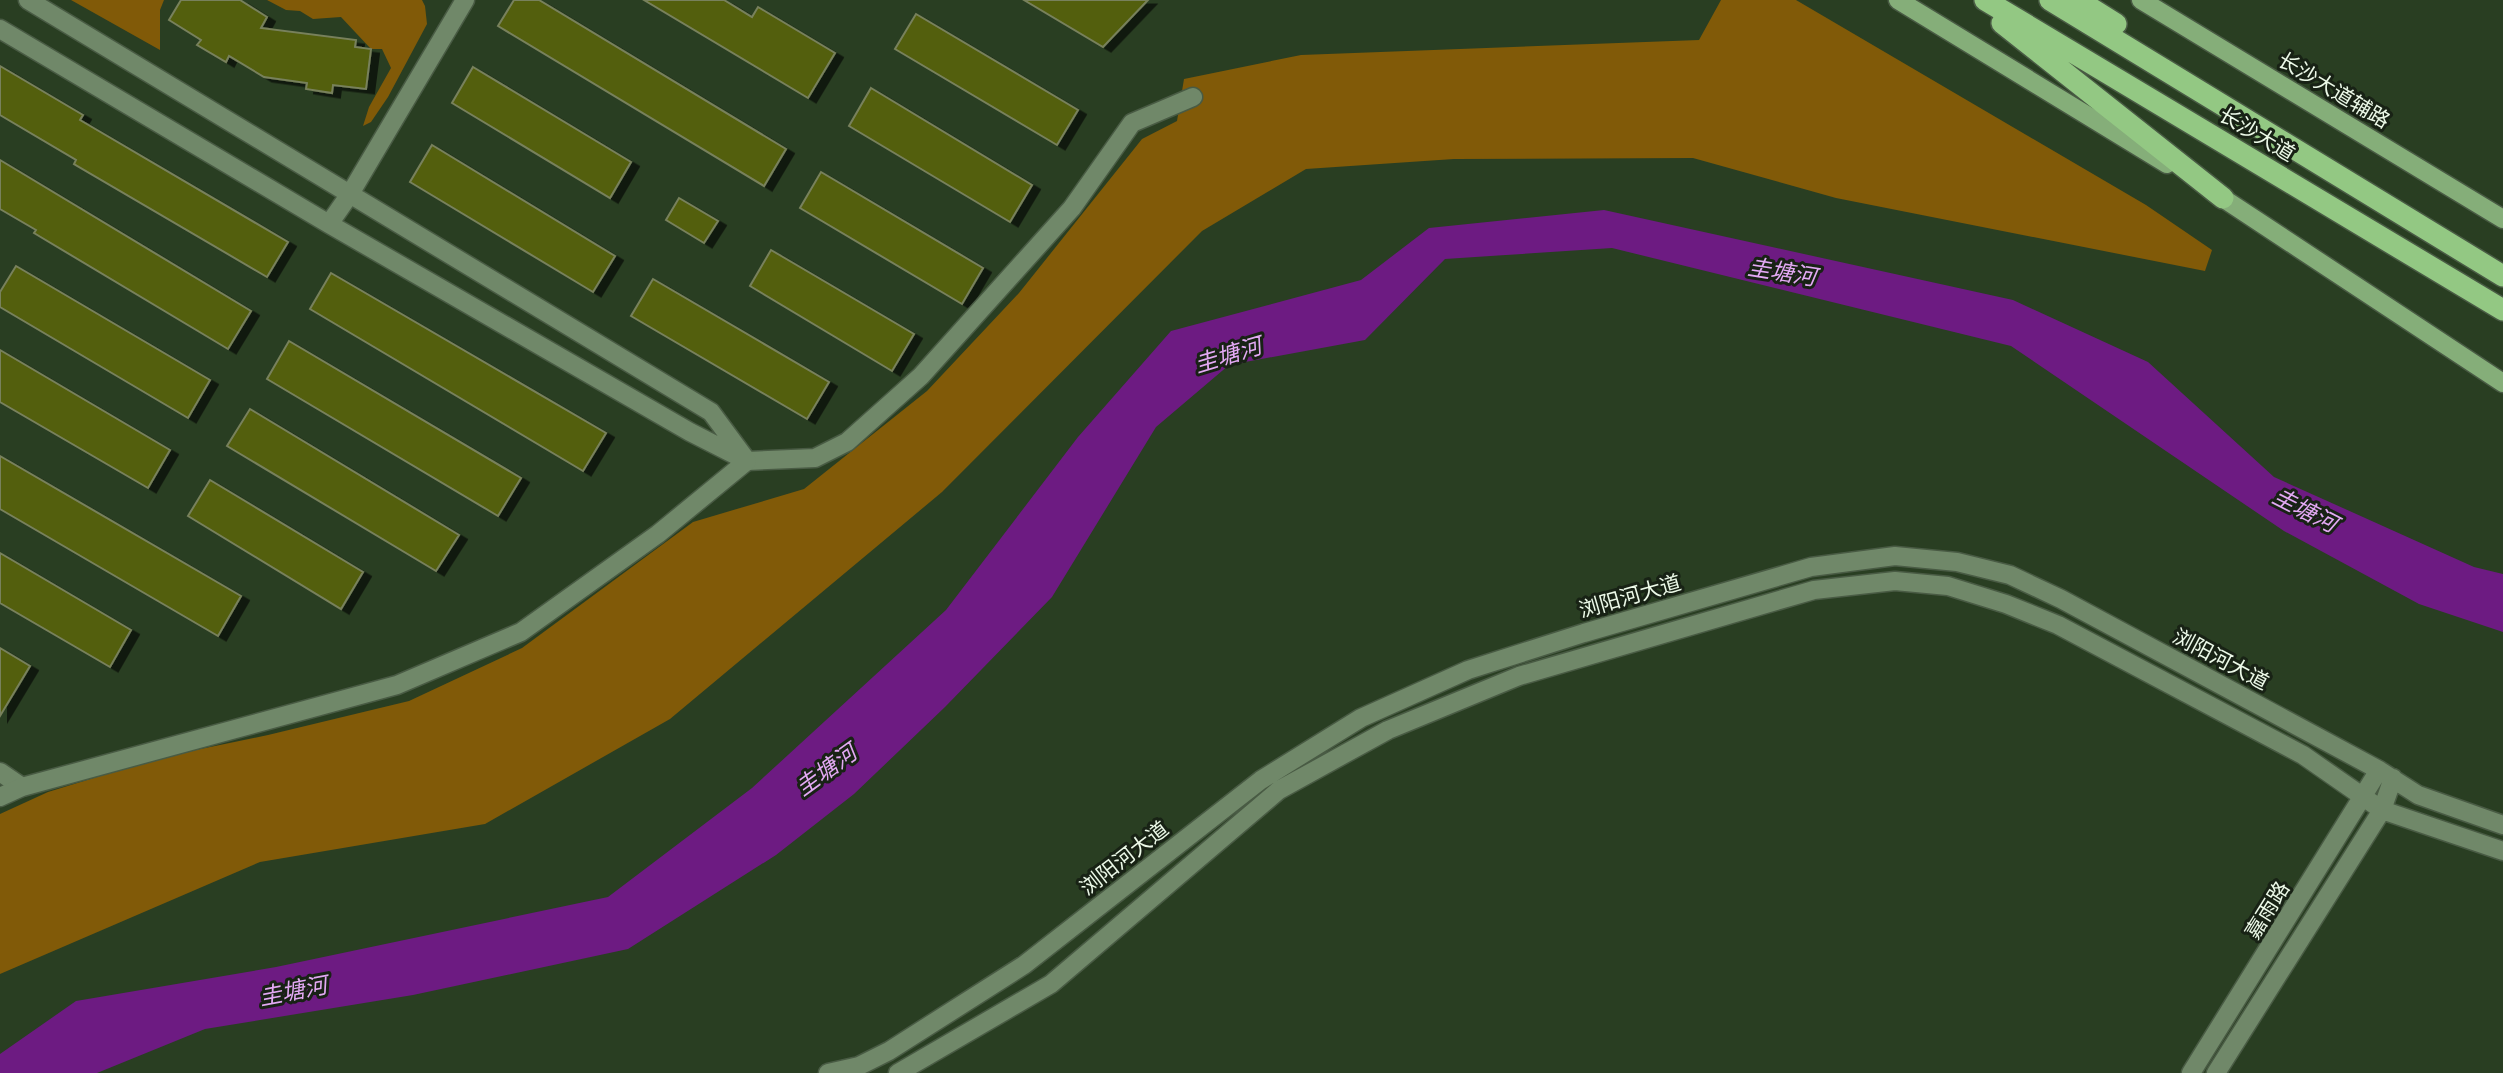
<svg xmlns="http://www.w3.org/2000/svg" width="2503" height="1073" viewBox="0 0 2503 1073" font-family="Inter,'Noto Sans SC',sans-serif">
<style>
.green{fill:#815a08}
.water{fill:#6d1b82}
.building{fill:#525e0c;stroke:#78815c;stroke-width:2;filter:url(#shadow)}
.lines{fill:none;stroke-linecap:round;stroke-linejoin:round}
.street-casing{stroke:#495b44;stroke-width:21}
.secondary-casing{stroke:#495b44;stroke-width:21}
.primary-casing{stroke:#495b44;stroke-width:21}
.highway-casing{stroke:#495b44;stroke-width:24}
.street{stroke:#708869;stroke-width:18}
.secondary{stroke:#708869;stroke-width:18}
.primary{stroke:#85ae79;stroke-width:18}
.highway{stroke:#93c883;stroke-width:21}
.labels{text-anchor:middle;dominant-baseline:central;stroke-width:6;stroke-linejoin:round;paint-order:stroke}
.street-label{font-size:21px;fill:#ecf9e8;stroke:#182215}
.water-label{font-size:23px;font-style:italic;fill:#e3a9f4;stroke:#182215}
</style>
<defs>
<filter id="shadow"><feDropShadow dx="8" dy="4.5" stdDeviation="0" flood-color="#0009"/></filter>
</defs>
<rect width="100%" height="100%" fill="#293e22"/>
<!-- green -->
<path class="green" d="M71 0H164L160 10V50Z
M267 0H422L425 6 427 24 388 97 371 122 363 126 369 107 391 68 382 49H371L341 17 313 19 300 11 286 10Z
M1721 0H1796L2146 205 2212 250 2205 271 1836 198 1693 158 1454 159 1306 169 1202 231 942 492 670 719 485 824 260 862 0 974V814L48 792 162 757 268 735 409 701 522 648 693 522 804 489 927 391 1019 293 1142 139 1177 121 1184 79 1301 55 1699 40Z"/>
<!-- water -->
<path class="water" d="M1604 210 2013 300 2148 362 2274 477 2474 567 2503 574V632L2419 604 2284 531 2011 346 1612 248 1445 259 1365 340 1229 365 1156 427 1052 597 945 707 854 794 776 855 628 949 413 995 205 1029 97 1073H0V1054L76 1001 276 967 608 897 752 788 946 610 1078 437 1171 331 1361 280 1429 228Z"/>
<!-- building -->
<path class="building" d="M181 0H240L267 17 261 28 356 40 355 47 371 49 366 89 333 85 332 93 306 89 307 83 264 77 229 56 226 62 197 45 201 40 169 20Z
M514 0H539L786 149 764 186 498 26Z
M644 0H724L752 17 758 7 835 53 808 98Z
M1024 0H1148L1103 47Z
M916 14 1078 110 1057 145 895 49Z
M0 66 83 115 80 120 288 242 267 277 74 164 76 160 0 115Z
M473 67 631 162 610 198 452 103Z
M871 88 1032 185 1010 222 849 126Z
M432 145 615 256 593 292 410 182Z
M0 160 251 311 228 349 34 233 36 230 0 209Z
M821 172 983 268 962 304 800 208Z
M679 198 718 221 704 243 666 220Z
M771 250 914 334 892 371 750 286Z
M16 266 210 380 188 418 0 307V292Z
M331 273 606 433 583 471 310 309Z
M653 279 829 382 807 419 631 316Z
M289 341 521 478 498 516 267 379Z
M0 350 170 450 148 488 0 402Z
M250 409 459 535 436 571 227 446Z
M0 456 241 596 218 636 0 509Z
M210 480 363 572 341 609 188 516Z
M0 553 131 630 110 667 0 603Z
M0 648 30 666 0 716Z"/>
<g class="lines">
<defs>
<path id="street" d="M747 461 815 458 847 442 921 376 1072 208 1132 123 1193 97
M0 772 22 787"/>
<path id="secondary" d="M28 0 711 412 745 458
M0 29 329 224 690 432 747 461
M329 224 350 194 465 0
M0 797 22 787 397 685 521 632 658 534 747 461
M828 1073 859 1066 889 1051 1024 965 1261 780 1361 718 1468 670 1584 633 1811 567 1895 556 1957 562 2010 575 2061 599 2379 770 2418 795 2503 825
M898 1073 1051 984 1279 790 1388 730 1519 676 1814 590 1895 581 1948 586 2006 604 2058 625 2303 755 2382 810 2503 851
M2191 1073 2379 770
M2216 1073 2382 810 2393 778"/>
<path id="primary" d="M1898 0 2167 164
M2141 0 2503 219
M2212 191 2503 383"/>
<path id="highway" d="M1985 0 2503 310
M2050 0 2503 276
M2078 0 2116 24
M2002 23 2223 198"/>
</defs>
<!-- street casing -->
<use href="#street" class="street-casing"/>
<!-- secondary casing -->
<use href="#secondary" class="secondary-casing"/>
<!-- primary casing -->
<use href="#primary" class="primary-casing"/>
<!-- highway casing -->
<use href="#highway" class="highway-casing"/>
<!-- street -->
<use href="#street" class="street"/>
<!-- secondary -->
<use href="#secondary" class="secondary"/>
<!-- primary -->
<use href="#primary" class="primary"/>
<!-- highway -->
<use href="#highway" class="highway"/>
</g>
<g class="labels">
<!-- street labels -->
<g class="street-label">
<text transform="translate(2334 90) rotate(31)">长沙大道辅路</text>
<text transform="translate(2257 134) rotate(31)">长沙大道</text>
<text transform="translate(1630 596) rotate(-16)">浏阳河大道</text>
<text transform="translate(2221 659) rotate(28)">浏阳河大道</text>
<text transform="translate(1124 858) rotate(-38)">浏阳河大道</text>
<text transform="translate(2267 910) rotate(-58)">嘉雨路</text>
</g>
<!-- water labels -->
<g class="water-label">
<text transform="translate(1782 272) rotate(9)">圭塘河</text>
<text transform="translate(1228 355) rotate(-17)">圭塘河</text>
<text transform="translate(2305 510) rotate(27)">圭塘河</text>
<text transform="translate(826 770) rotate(-36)">圭塘河</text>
<text transform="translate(293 991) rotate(-11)">圭塘河</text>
</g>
</g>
</svg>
